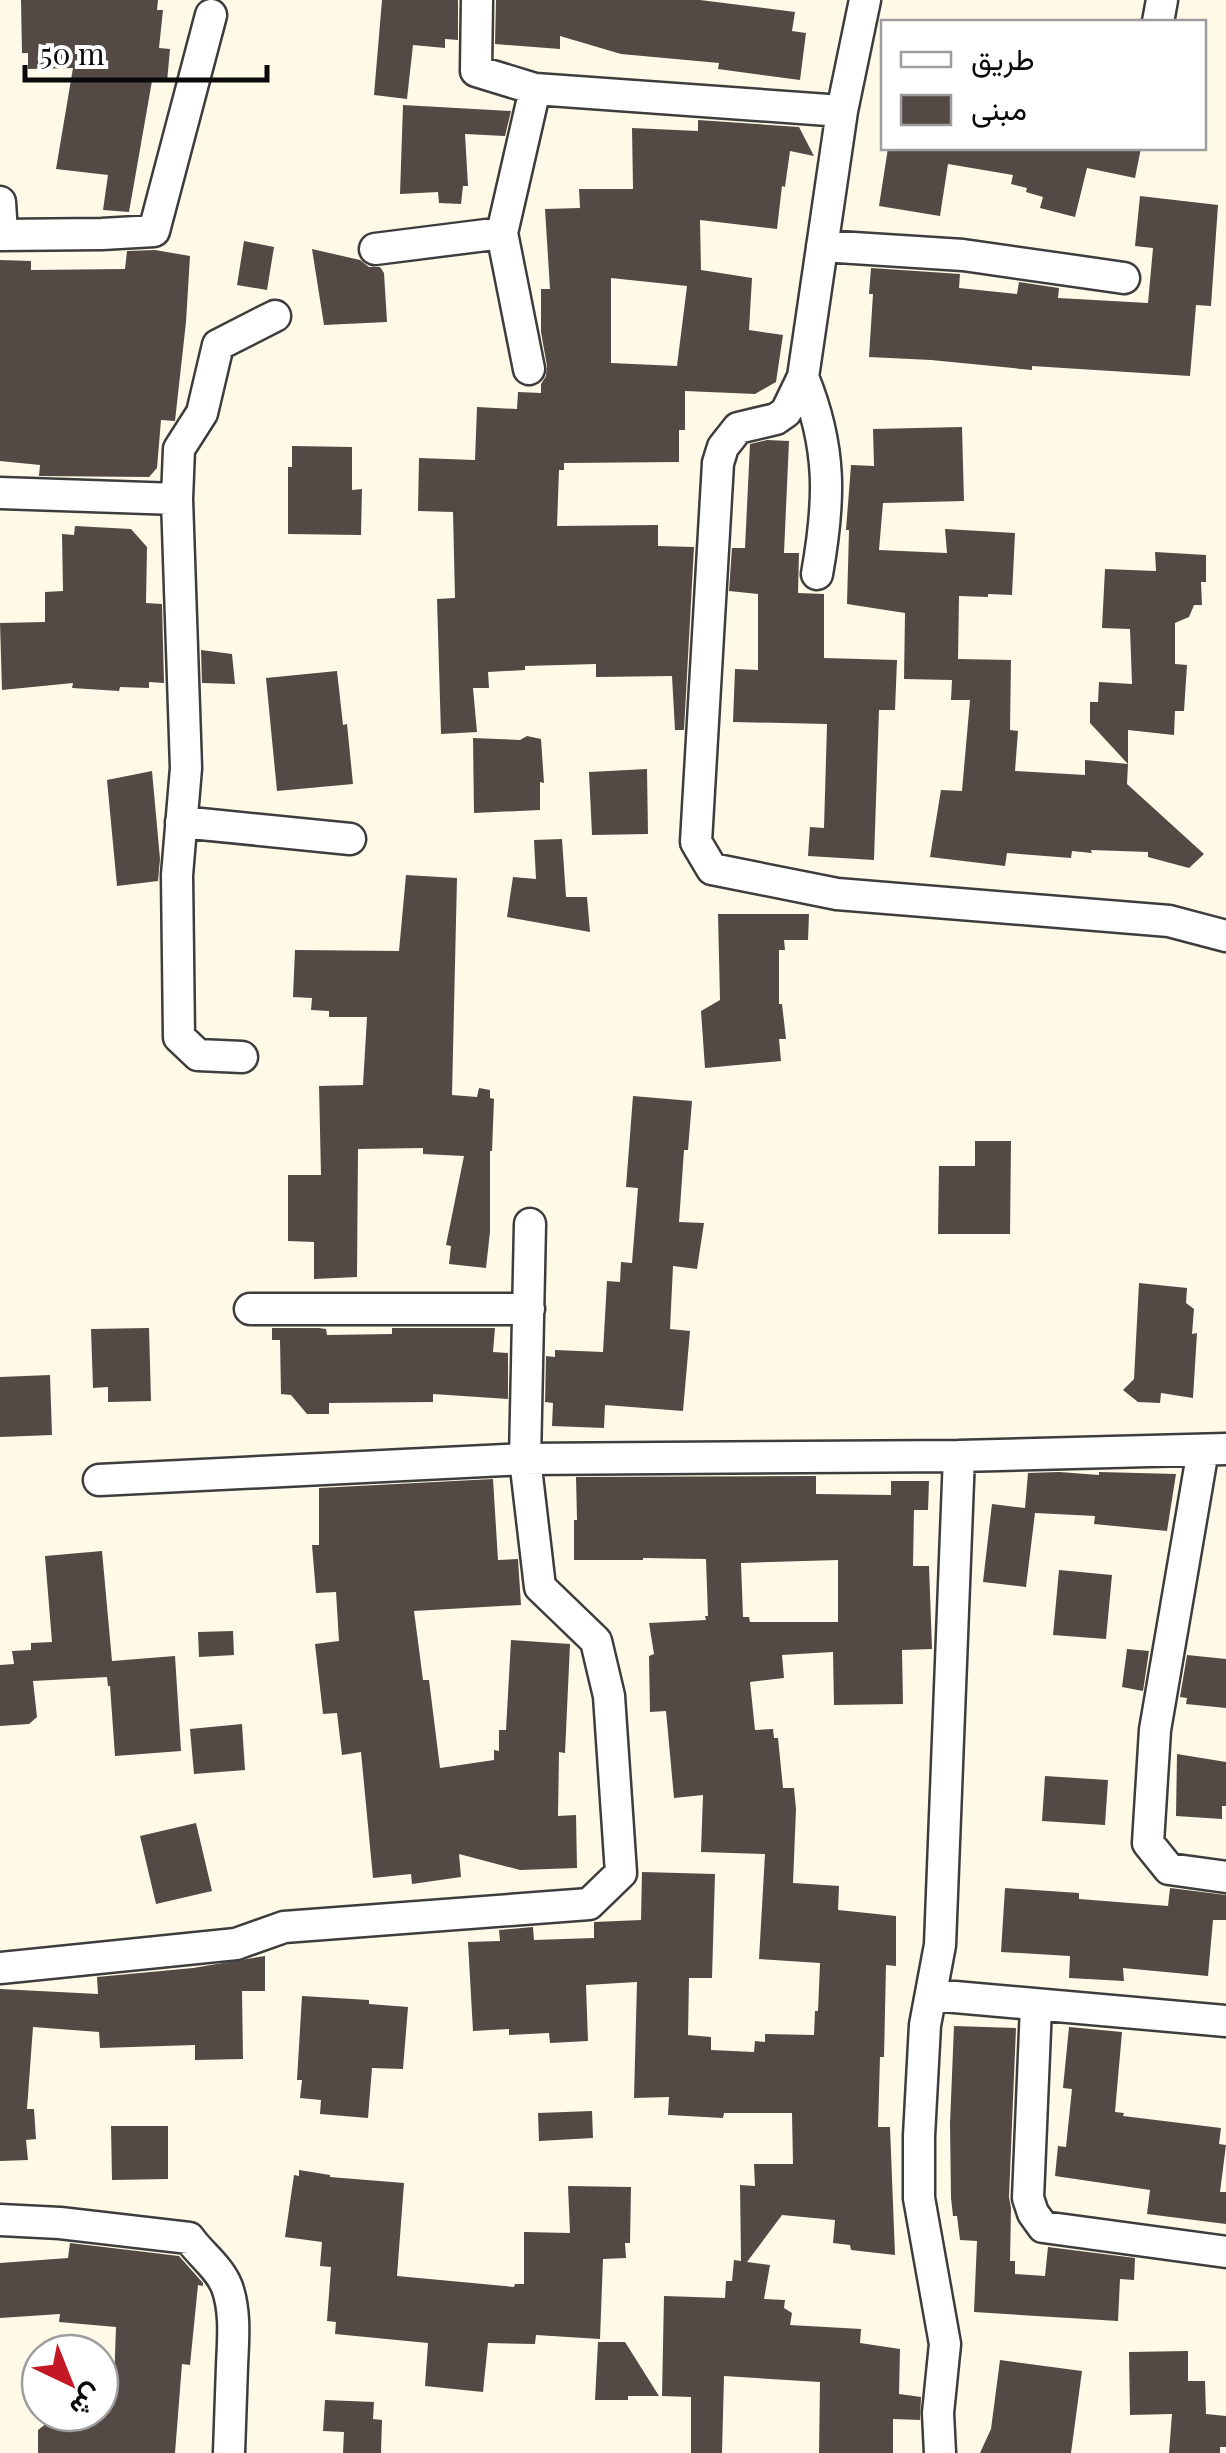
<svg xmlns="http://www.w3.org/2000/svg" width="1226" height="2453" viewBox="0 0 1226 2453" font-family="'Playfair Display',Vazirmatn,serif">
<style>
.building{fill:#534a45;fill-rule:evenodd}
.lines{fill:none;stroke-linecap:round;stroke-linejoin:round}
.street-casing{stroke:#3d3d3d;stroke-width:35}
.street{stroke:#fff;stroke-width:30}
</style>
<rect width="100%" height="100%" fill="#fffae7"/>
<!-- building -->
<path class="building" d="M21 0H158L157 10H163L159 48 170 49 167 82 152 81 129 212 103 210 108 175 56 169 73 68 28 69V53H22Z
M382 0H458V40L445 39V48L413 45 407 99 374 95Z
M496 0H700L795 12 792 31 806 33 800 80 718 69 719 63 621 54 560 36V49L495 44Z
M403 105 511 111 505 136 465 134 468 186H463L461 204 439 203 438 192 400 194Z
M698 120 799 127 814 156 790 151 785 187 782 186 777 229 700 220 701 270 752 278 749 330 783 335 776 382 755 394 685 391V430H679V462L564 463V470H559L557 526 658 525V546L694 547 684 730H675L672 676 596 677V664L525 666V670L488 672 489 688H473L477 732 441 734 437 599 455 598 453 512 418 511 419 458 475 460 477 407 517 409 518 392 541 393V384L546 376 547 366 541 332V289H550L545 209 580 208 579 189H633L632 128 698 131ZM611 278 687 286 677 366 611 363Z
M888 148H1141L1135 178 1087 168 1075 217 1040 208 1043 197 1026 192 1027 188 1011 184 1013 175 948 164 940 216 879 206Z
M1140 196 1218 205 1211 306 1196 305 1190 376 1032 366V370L931 360 869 357 873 294H869L871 268 960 274 959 288 1017 294 1019 282 1059 288 1058 298 1148 303 1153 248 1135 246Z
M244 241 274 247 267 290 237 285Z
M312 249 360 260 369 267H380L384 273 387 322 324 325Z
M155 250 190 256 186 322 175 421 161 420 157 468 149 477 39 476 40 465 0 461V260L31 261V270L125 269 127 251Z
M962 427 964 501 883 503 879 550 947 553 945 529 1015 533 1012 595 988 594V597L959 596 958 659 1011 660 1010 730 1018 731 1015 771 1085 775V760L1128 764 1127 784 1204 854 1189 868 1148 857V852L1091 850 1092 853 1072 851 1071 858 1007 853 1005 866 930 857 941 790 962 791 970 700H951L952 680 904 679 905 613 847 604 849 530H846L851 465 874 466 873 429Z
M767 440 789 441 784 553H799L798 593 824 594V658L897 660 895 710H879L874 860 808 856 810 827 824 828 827 724 733 722 735 669 758 670V594L729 591 732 548H745L750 444Z
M292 446 352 447V490L362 489 361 535 288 534V467H292Z
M75 526 131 529 147 547 146 603 162 604 164 683 149 682V688L120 687 119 691 72 688 73 683 2 690 0 623 45 622V592L63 591 62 534 74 535Z
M1155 552 1206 555V582H1201L1202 605H1194L1189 617 1175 623V664L1187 665 1184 711H1175L1174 735 1128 730V764L1090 723V702H1098L1099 682 1132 684 1130 629 1102 628 1105 569 1156 571Z
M201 650 232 654 235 684 202 683Z
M337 671 343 725 347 724 353 784 277 791 266 678Z
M527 736 541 739 544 783 540 782V810L474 813 473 738 520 740Z
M647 769 648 834 592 835 589 772Z
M152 771 160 859 158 881 117 886 107 780Z
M562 839 566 897H587L590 932 507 917 513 877 536 879 534 840Z
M406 875 457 878 452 1095 477 1097 479 1088 490 1090V1098L494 1099 492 1151H490V1232L486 1268 449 1264 451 1246 446 1245 464 1156 423 1154V1148L358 1149 357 1277 314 1279V1242L288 1241V1175H321L319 1086 363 1085 367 1017H329V1011L311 1010 312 998 293 997 295 950 399 951Z
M718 914H809L808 940H784L785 950H779V1004H782L786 1039H779L781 1061 705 1068 701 1011 720 1000Z
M633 1096 692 1101 688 1150H684L679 1222 704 1223 697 1269 673 1266 670 1329 690 1331 683 1411 605 1405 604 1428 552 1426 553 1403 545 1402 546 1356 555 1357V1350L603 1352 607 1281 620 1282 621 1262 632 1263 638 1188 626 1187Z
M975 1141H1011L1010 1234H938L939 1166H975Z
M1139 1283 1187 1288 1186 1303 1194 1309 1192 1334 1197 1333 1193 1398 1161 1393 1160 1403 1138 1402 1123 1390 1134 1379Z
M149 1328 151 1401 108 1402V1387L93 1388 91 1329Z
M272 1328H319L326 1329 327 1335 392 1334V1328H495L493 1352 508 1353V1399L433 1394V1402L329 1403V1414H307L291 1395 281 1394 280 1340H272Z
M50 1375 52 1435 0 1437V1377Z
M1059 1472 1099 1475V1472L1176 1474 1167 1531 1094 1524 1095 1516 1035 1513 1026 1587 983 1582 992 1504 1025 1508 1028 1473Z
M816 1476V1494L891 1495V1481H929L928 1510H914L913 1566H929L932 1649 902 1650 903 1704 834 1705 833 1652 782 1655 784 1678 750 1682 755 1730 773 1729 774 1738H778L783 1788H794L796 1809 793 1883 839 1886 838 1910 896 1916V1966L886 1965 884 2057H880L878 2127H890L895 2255 851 2250 850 2245 833 2243 835 2220 782 2215 747 2262 770 2265 764 2299 785 2300 784 2308 792 2313 790 2325 861 2329 860 2343 900 2349 899 2394 921 2397 920 2420 893 2419V2453H819L820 2382 724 2376 722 2453H691V2397L662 2396 664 2296 725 2298 726 2281H732L734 2260 741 2261 740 2185 755 2186 754 2164H793L792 2113H724L723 2118 668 2115 669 2097 634 2098 637 1982 586 1985 588 2041 550 2043 549 2033 509 2035V2029L473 2031 468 1942 500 1941 499 1930 533 1927 534 1940 594 1938V1922L641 1920 642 1872 715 1874 712 1978H689L688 2035 711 2037V2050L754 2052 755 2041 765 2042V2034L814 2035 815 2011H818L820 1963 759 1959 765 1854 701 1852 703 1795 674 1798 666 1711 650 1712 649 1656 654 1654 649 1623 706 1620 705 1616H708L706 1559 643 1558V1560H574V1520H577L576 1477ZM838 1560V1622H750L749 1617H743L741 1563Z
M493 1479 498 1560 518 1559 521 1605 414 1611 423 1680H429L440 1768 494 1760V1750L499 1751V1730H506L511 1640 570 1644 565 1753 559 1752 558 1816 576 1815 577 1868 520 1870 459 1854 461 1877 412 1884 411 1874 373 1878 361 1752 342 1755 337 1713 323 1714 315 1644 339 1641 336 1592 316 1593 312 1545H319V1488Z
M102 1551 112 1661 175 1656 181 1751 115 1756 110 1686H108L107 1677 33 1681 37 1717 29 1724 0 1726V1665L14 1664 12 1651 31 1650V1643L52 1642 45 1556Z
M1059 1570 1112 1575 1106 1639 1053 1635Z
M233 1631 234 1655 199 1657 198 1632Z
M1127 1649 1149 1651 1143 1691 1122 1687Z
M1187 1655 1226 1659V1708L1186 1704 1187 1698 1180 1697Z
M242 1724 245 1770 194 1774 190 1729Z
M1177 1754 1226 1762V1806H1222V1819L1176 1816Z
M1045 1776 1108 1780 1105 1825 1042 1821Z
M196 1823 212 1891 156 1904 140 1836Z
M1005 1888 1079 1893V1899L1168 1906 1170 1888 1226 1895V1920H1213L1208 1976 1123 1968 1124 1981 1069 1978 1070 1956 1001 1952Z
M265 1956V1991H242L243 2059 195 2060V2045L100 2048 99 2032 33 2027 27 2109H34L36 2139 26 2140 28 2160 0 2161V1989L98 1994 97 1977 193 1968Z
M302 1996 369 2000V2004L408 2007 403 2069 372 2068 368 2118 320 2114 321 2100 300 2098 302 2080H297Z
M954 2026 1016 2028 1009 2197 1011 2208 1010 2261H1015V2274L1045 2276 1048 2247 1135 2258 1134 2280 1120 2279 1118 2321 974 2312 977 2241 960 2240 957 2216H953L951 2198 950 2124Z
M1069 2027 1122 2032 1115 2112 1124 2113 1123 2116 1221 2128 1219 2144 1226 2145 1220 2192H1226V2224L1147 2214 1150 2190 1055 2176 1058 2146 1066 2147 1072 2089 1063 2088Z
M592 2111 593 2138 539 2141 538 2113Z
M111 2126H168V2179L112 2180Z
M299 2170 330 2175V2177L404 2183 397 2276 514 2287 515 2284H524V2232L570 2233 568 2186 631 2187 630 2243H625L626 2258 603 2259 600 2339 536 2335 535 2344 488 2343 483 2392 425 2386 428 2343 335 2334 336 2322 327 2321 331 2267 320 2266 322 2242 285 2237 294 2175 299 2176Z
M70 2243 179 2256 203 2283V2286L198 2285 190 2365 182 2364 175 2453H38V2430L47 2423 46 2413H105L106 2383 114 2384 116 2327 59 2322 60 2314 0 2318V2263L68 2258Z
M598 2342H625L659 2396H628V2400H595Z
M1188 2351V2381H1205L1206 2414 1226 2416V2447H1220V2453H1169L1172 2414 1130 2415 1129 2352Z
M1000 2360 1082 2371 1071 2453H980L991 2429Z
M325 2400 374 2402 373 2419 382 2420 381 2453H343L344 2432 323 2431Z"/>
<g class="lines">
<defs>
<path id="street" d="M477 0 476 71 535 89
M865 0 842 111 803 377 786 412 776 419 738 428 723 447 718 463 696 842 712 869 837 894 1169 921 1226 936
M1158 22 1162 0
M0 202 2 234
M0 235 102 234 154 231 211 15
M822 246 963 255 1124 278
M375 249 502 233
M529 369 502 233 535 89 842 111
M803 377C832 448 830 501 817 574
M0 493 177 499 186 768 177 875 179 1037 198 1055 242 1057
M177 499 179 449 202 413 218 345 275 316
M181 822 350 839
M250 1309H529
M1203 1450 1155 1730 1148 1843 1169 1869 1226 1877
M99 1480 525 1459 959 1456
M0 1968 236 1944 284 1927 589 1904 621 1873 609 1696 596 1641 540 1587 525 1459 530 1224
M932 1995 1226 2021
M1036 2006 1028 2198 1033 2213 1043 2227 1226 2252
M0 2220 60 2223 189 2238C201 2255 219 2267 227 2287 236 2312 233 2341 232 2366 231 2395 230 2424 229 2453
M940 2453 938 2413 945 2344 919 2198V2136L925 2025 940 1945 959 1456 1226 1449"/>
</defs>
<!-- street casing -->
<use href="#street" class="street-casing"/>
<!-- street -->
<use href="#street" class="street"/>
</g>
<!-- legend -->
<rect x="881" y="20" width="325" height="130" fill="#ffffff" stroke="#9d9d9d" stroke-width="2.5"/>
<rect x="901" y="52" width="50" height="15" fill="#ffffff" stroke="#9d9d9d" stroke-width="2.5"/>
<text x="971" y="70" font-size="30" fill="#0a0a0a">طريق</text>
<rect x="901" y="95" width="50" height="30" fill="#534a45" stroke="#9d9d9d" stroke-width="2.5"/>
<text x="971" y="120" font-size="30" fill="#0a0a0a">مبنى</text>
<!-- north arrow -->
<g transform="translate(70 2383) rotate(137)"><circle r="48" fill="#ffffff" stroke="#9d9d9d" stroke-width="2.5"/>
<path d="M0-8L18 38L0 25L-18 38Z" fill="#c41824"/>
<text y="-15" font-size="28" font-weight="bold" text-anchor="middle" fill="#0a0a0a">ش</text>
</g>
<!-- scale -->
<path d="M25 65v15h242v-15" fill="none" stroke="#0a0a0a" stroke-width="5"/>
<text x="40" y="65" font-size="30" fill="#0a0a0a" stroke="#ffffff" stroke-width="8" paint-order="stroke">50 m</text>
</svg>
